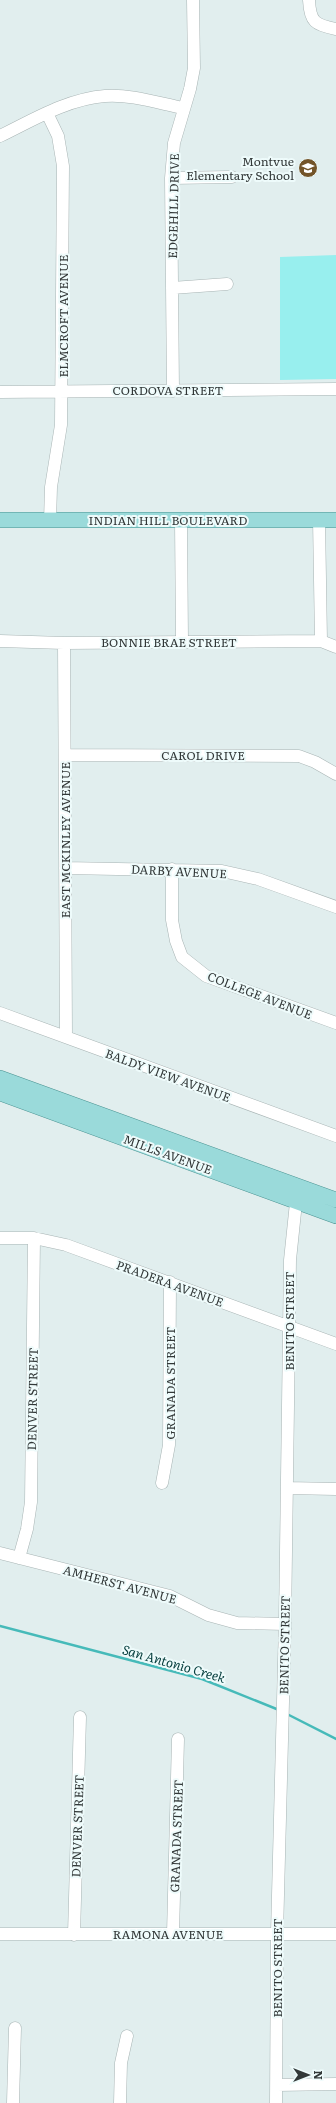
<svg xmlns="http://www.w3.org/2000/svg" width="336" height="2103" viewBox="0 0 336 2103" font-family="Literata,serif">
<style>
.green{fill:#98efee}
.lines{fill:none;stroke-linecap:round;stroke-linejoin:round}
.stream{stroke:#46bab9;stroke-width:2.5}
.minor-casing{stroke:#a8b4b4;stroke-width:13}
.major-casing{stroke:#4a9291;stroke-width:16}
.minor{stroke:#fff;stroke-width:12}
.major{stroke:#9adada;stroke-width:15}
.labels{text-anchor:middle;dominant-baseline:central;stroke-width:4;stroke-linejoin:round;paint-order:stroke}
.poi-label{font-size:12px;fill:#323838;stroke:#eefbfb;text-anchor:end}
.street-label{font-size:12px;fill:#323838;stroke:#eefbfb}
.water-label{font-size:13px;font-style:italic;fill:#053d3c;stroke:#eefbfb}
</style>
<rect width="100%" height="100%" fill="#e1eeee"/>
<!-- green -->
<path class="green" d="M336 255V379L280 380V257Z"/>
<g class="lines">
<!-- stream -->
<path class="stream" d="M0 1626 202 1679 279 1710
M287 1714 336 1739"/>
<defs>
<path id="minor" d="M309 0C310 22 315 25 336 29
M47 113 58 136 63 166 61 425 51 487 50 521
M0 136C33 120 67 99 105 96 130 94 158 103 183 108
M171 178 232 177
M172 288 227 284
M173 391 171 178 174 143 190 89 194 68 193 0
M0 392 336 389
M319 519 321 641
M181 520 182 642
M0 641 64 643 321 641 336 647
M64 643 66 1037
M65 755 299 756 315 762 336 774
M65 868 222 871 258 879 336 907
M172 869V920L176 941 182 957 206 976 336 1023
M0 1013 336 1136
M0 1238H34L66 1245 336 1344
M162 1483 169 1445 170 1282
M287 1488 336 1489
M0 1553 170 1596 208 1615 237 1623 285 1624
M19 1558 27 1529 31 1502 34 1238
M0 1934H336
M173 1934 178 1739
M74 1935 80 1717
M277 2085 336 2084
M13 2103 15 2028
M120 2103 121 2063 127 2036
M276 2103 277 1934 285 1624 290 1260 297 1193"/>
<path id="major" d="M0 520H336
M0 1078 336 1200
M0 1093 336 1216"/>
</defs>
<!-- minor casing -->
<use href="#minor" class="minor-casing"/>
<!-- major casing -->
<use href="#major" class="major-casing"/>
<!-- minor -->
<use href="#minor" class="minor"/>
<!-- major -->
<use href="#major" class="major"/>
</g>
<!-- icons -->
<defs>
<symbol id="school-disc" viewBox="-11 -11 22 22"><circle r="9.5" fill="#735429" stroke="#eefbfb"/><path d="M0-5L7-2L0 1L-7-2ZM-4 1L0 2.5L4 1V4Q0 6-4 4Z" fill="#fff"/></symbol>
</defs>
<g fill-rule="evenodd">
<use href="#school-disc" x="297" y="157" width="22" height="22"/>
</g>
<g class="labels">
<!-- poi labels -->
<g class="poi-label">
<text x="294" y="161">Montvue<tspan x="294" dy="14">Elementary School</tspan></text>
</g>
<!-- street labels -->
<g class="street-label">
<text transform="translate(173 206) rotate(-89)">EDGEHILL DRIVE</text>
<text transform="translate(63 316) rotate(-90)">ELMCROFT AVENUE</text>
<text x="168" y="390">CORDOVA STREET</text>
<text x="168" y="520">INDIAN HILL BOULEVARD</text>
<text x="169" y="642">BONNIE BRAE STREET</text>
<text x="203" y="755">CAROL DRIVE</text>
<text transform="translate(65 840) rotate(-90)">EAST MCKINLEY AVENUE</text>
<text transform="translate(179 871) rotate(3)">DARBY AVENUE</text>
<text transform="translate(260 995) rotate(21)">COLLEGE AVENUE</text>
<text transform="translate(168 1075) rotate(20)">BALDY VIEW AVENUE</text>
<text transform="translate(168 1154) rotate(20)">MILLS AVENUE</text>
<text transform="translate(170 1283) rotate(20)">PRADERA AVENUE</text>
<text transform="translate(289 1321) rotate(-90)">BENITO STREET</text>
<text transform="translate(170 1383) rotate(-90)">GRANADA STREET</text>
<text transform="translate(32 1399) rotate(-89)">DENVER STREET</text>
<text transform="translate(120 1584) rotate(15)">AMHERST AVENUE</text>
<text transform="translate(284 1645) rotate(-89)">BENITO STREET</text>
<text transform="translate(77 1826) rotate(-88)">DENVER STREET</text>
<text transform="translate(176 1836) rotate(-88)">GRANADA STREET</text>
<text x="168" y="1934">RAMONA AVENUE</text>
<text transform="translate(277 1968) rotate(-90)">BENITO STREET</text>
</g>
<!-- water labels -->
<g class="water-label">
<text transform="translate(174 1663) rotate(16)">San Antonio Creek</text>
</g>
</g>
<!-- north arrow -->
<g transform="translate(308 2075) rotate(90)" stroke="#eefbfb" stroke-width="3" paint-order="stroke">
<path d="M0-3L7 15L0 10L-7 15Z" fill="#323838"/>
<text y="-6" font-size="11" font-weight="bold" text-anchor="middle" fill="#323838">N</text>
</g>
</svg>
